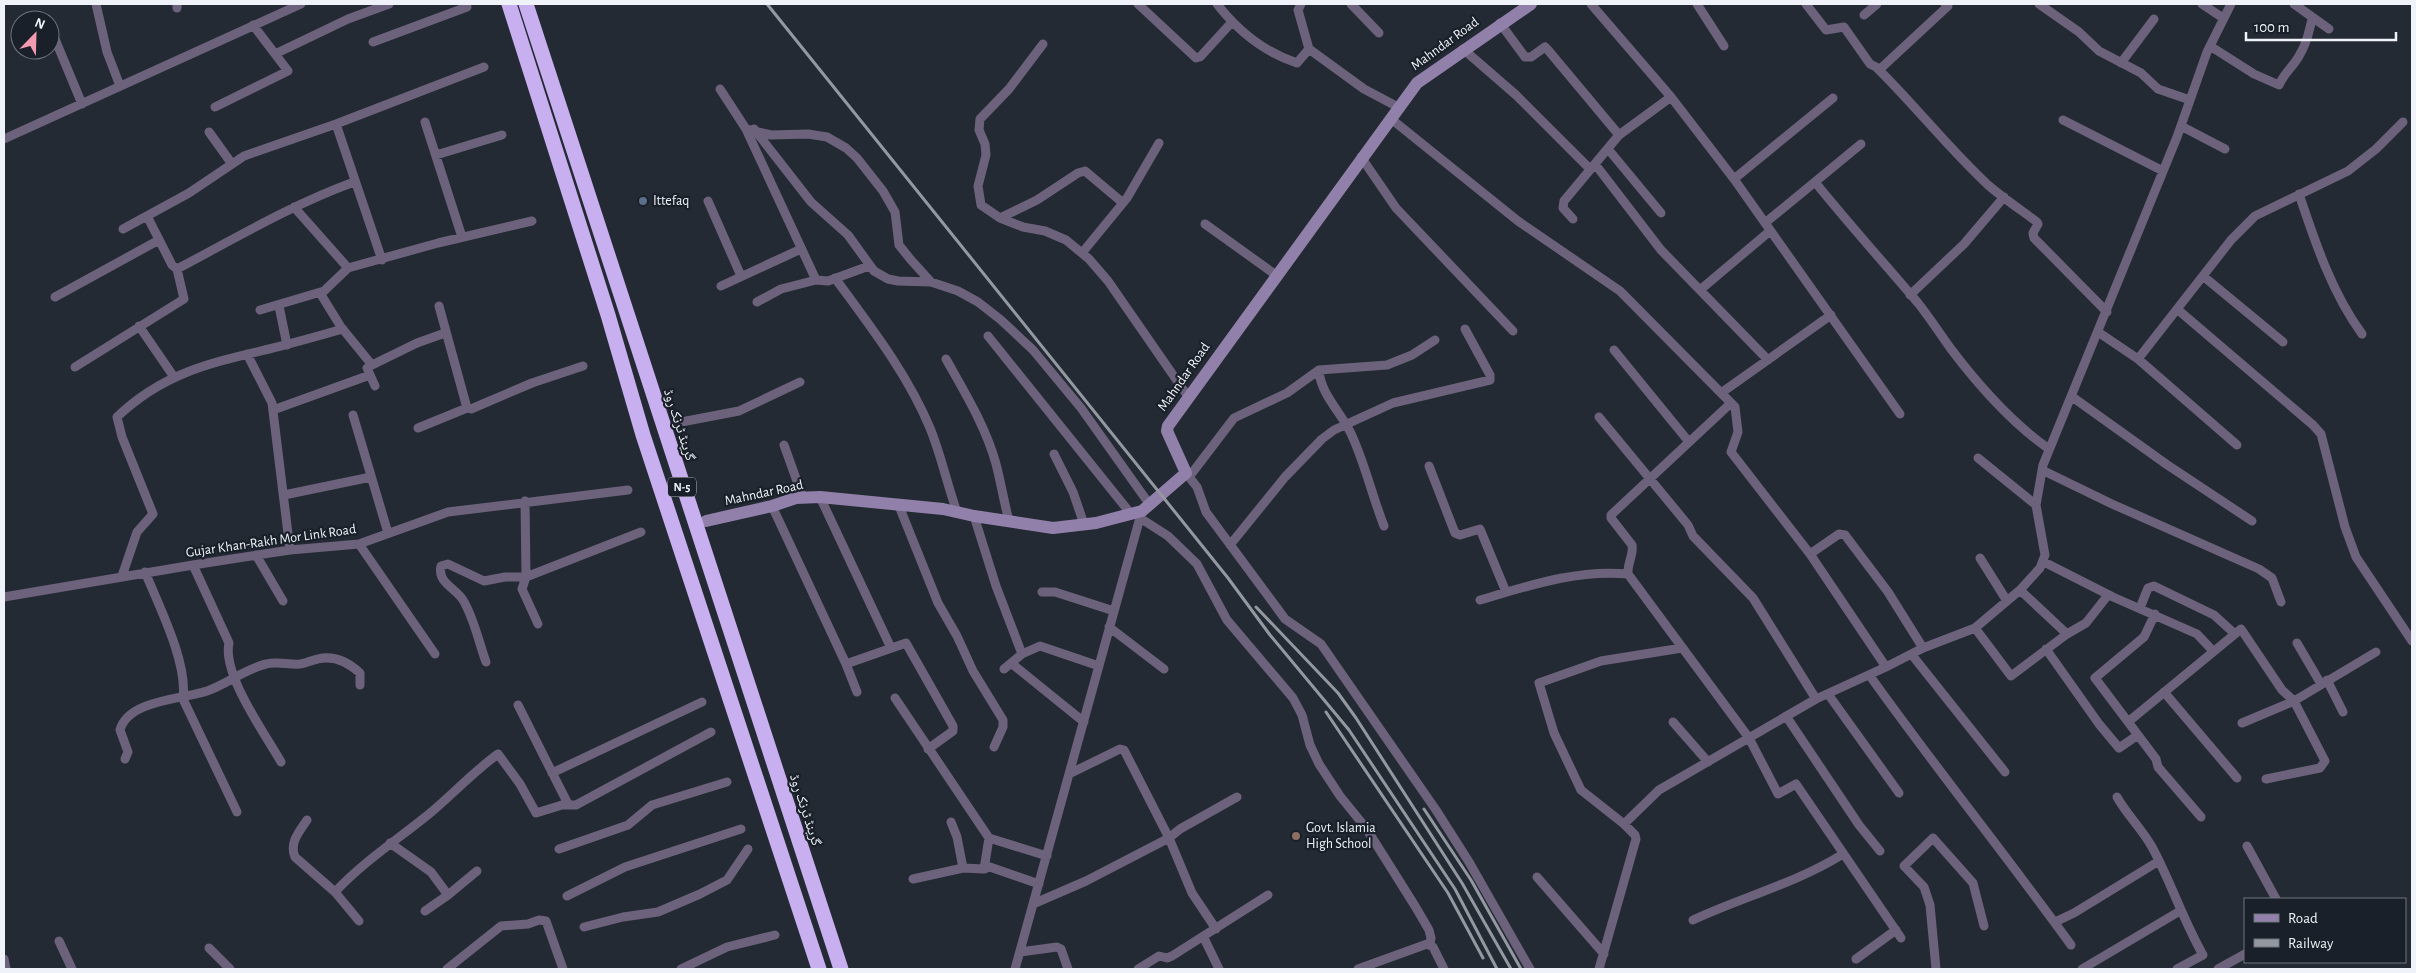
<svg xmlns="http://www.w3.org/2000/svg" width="2416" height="973" viewBox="0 0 2416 973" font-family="'Alegreya Sans','Noto Naskh Arabic',sans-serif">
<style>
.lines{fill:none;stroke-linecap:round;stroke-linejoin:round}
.street{stroke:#6c627c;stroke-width:9}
.secondary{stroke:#9181aa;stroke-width:12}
.highway{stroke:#c8afef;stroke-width:15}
.rail{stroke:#9498a0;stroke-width:3}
.service-dot{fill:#5c6f8a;stroke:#1a2029;stroke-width:2}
.education-dot{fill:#8d6e63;stroke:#1a2029;stroke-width:2}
.labels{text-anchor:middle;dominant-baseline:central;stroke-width:4.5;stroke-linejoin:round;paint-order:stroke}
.shield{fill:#1a2029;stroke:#afb4bb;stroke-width:1}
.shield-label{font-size:12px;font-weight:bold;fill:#eff3f9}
.street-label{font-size:14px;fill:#eff3f9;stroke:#1a2029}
.poi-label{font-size:14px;fill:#eff3f9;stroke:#1a2029;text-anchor:start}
</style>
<rect width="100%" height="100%" fill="#242a33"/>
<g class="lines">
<!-- street -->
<path class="street" d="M96 4 107 52 120 86
M177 4V8
M1138 4 1196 58 1200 57 1232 22
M1217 4C1238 31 1264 52 1297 63L1309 49
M1301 4 1298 10 1309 49 1364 89 1398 107
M1351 4 1379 33
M1591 4 1671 97 1734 179 1900 414
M1697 4 1724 46
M1806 4 1826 30 1844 27 1870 64 1876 67C1915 105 1948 148 1988 185 2003 198 2021 210 2037 222L2038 224 2033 233 2034 238 2107 312
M2039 4 2079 32 2099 51 2141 73 2158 89 2190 100
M2202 4 2223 18
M2294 4 2329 29
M1864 15 1877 4
M47 19V20
M1500 23 1525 57H1531L1545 47 1548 50 1619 135
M50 27 82 104
M373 42 467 7
M1043 44 1009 89 980 119 979 130 985 144 986 155 978 186 981 205 1000 218 1023 227 1045 231 1066 240 1089 259 1108 281 1189 398
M2210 46 2254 74 2279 85C2284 73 2293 67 2299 56 2306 45 2309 32 2312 19
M1463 49 1516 95 1590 169
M275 54 348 19 389 4
M2121 63 2154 19
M1879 70 1948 6 1945 4
M720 89 746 129 771 135 808 134 827 137 846 148 857 158 883 191 895 212 899 245 911 260 931 282 958 291 978 302 1001 320 1033 350 1081 408 1150 505
M215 107 288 71 253 25
M1390 118 1518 221 1620 291 1735 407 1738 432 1731 452 1810 554 1886 667 1923 648 1975 628 2020 590 2040 568 2045 555 2036 505 2043 465 2177 137 2207 52 2231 4
M2063 120 2163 171
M425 122 462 237
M336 124 382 260
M2181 126 2225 149
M746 129 816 280
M754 129 811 202 848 235 874 271 888 279 898 281 931 282
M209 132 232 164
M4 139 301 4
M1608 149 1661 213
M436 155 502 135
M1361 157 1396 208 1513 331
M1595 164 1661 250 1768 360
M1734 179 1833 98
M1815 182C1848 223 1884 263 1918 303 1930 318 1940 334 1951 349 1979 386 2012 423 2049 449
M2299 194C2315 242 2332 293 2362 334
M708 201 741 276
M294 207 348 268 438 243 532 221
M147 216 172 265 177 269C236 238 291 205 354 182
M1000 218 1037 200 1078 173 1085 171 1123 203
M1573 219 1563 208 1564 201 1619 135 1671 97
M1765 223 1861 144
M1205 224 1276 275
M123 229 189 193 244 156 336 124 484 67
M1082 253 1127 198 1159 143
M2203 276 2283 342
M835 278C870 326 907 373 930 428 941 455 947 484 957 512
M721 286 801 249
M1700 290 1770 231
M320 293 341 327 372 365
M1910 295 1964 244 2004 197
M55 297 159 240
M757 302 781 289 816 280 828 281 869 266
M279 306 287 345
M439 306 467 408 471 409 532 383 583 366
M2177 309 2313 425 2321 434 2345 527 2356 557 2412 641
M260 310 324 291 348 268
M139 326 174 377
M2098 332 2138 359 2237 445
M988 336 1131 514
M1614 350 1689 442
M247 354 272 403 290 550
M946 359C965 393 986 427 996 464 1001 483 1004 502 1009 521
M2138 359 2231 240 2255 216 2348 171 2376 149 2403 122
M75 367 184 299 177 269
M1319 370C1320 395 1344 415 1353 438 1365 465 1373 498 1384 526
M375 386 367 368 372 365 417 343 445 333
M1721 393 1831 315
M2071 396 2166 464 2252 521
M1731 403 1611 515V518L1632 545C1634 554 1627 564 1628 574L1749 738 1778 794 1796 784 1901 938
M273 410 370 375
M353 415 388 533
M1599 417 1688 525 1693 536 1753 598 1816 699
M676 423 739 411 800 382
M418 428 467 408
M784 445 803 498
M1054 454 1073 492 1084 524
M1978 458 2036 505
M1429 466 1455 533 1460 535 1480 529 1506 592
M2042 470 2112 504 2259 569 2272 578 2281 602
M1186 473 1197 487 1206 512 1277 608 1285 619 1321 644 1436 810 1469 862 1530 969
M1189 477 1234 418 1287 393 1319 370 1387 365 1412 355 1435 340
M284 495 371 477
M820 497 891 648
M772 506 846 664 857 692
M899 506 938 603 957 636 973 671 1003 720V727L994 747
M974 516 996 586 1022 654
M1140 518 1168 536 1197 564 1227 620 1293 698 1302 715 1310 745 1319 764 1340 796 1366 828 1415 906 1429 930 1431 938 1430 944
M359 544 435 654
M1230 545 1285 477 1322 439 1334 430 1393 403 1490 380V375L1465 329
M1810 554 1839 534 1845 535 1888 592 1923 648
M256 555 283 601
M1980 558 2007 601
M2044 562 2113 597 2197 634 2213 651
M193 565 229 643C222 674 265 734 281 762
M145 572C159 606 188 663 183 699L237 812
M122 576 137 532 153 514 122 437 117 417C163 373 210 363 269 349 294 343 318 336 343 329
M2020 590 2067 634
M1042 592H1055L1114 611
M4 597 193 565 290 550 359 544 448 512 628 490
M1480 600C1528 586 1577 569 1628 574
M2140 608 2148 588 2154 586 2214 615 2235 634
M2155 614 2144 637 2095 678 2156 759 2158 767 2201 817
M538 624 522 589 526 577 641 532
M1109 627 1164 669
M1975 628 2011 676 2067 634 2086 623 2108 595
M2297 643 2321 684
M2046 649 2099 724 2119 748 2138 735
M1912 655 2005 772
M486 662C479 643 474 618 463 600 456 588 437 583 441 566L448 564 484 581 505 577H526L525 501
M1011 663 1084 722
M846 664 906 643 953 726V731L928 749
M1004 669 1022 654 1040 646 1099 666
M1870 676C1935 767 2005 854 2071 945
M2327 680 2343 712
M2164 692 2237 778
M1828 694 1899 793
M895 698 989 838 1047 856
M518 705 568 804
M1786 716 1859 825 1880 851
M1673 722 1708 762
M2128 722 2241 629 2282 690 2294 701 2376 652
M2242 723 2294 701 2325 761 2320 768 2266 779
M125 759 128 752 120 730C128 700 183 699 207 691 227 684 245 669 266 664 277 661 289 665 300 664 307 663 312 660 318 659 334 655 349 663 360 673V685
M552 773 702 702
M1069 774 1120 749 1124 750 1169 838 1192 893 1216 929
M2117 797C2127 815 2142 829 2152 847 2171 882 2183 920 2203 955L2177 969
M307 820C299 832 289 843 295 857L335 892 359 921
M951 822 957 837 963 868
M1624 824 1581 790 1554 733 1539 683 1601 661 1682 648
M390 843 431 872 448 895
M2247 846 2276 899
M559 849 628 825 652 805 727 782
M984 869 989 838
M1537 877 1604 954
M913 879 963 868 984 869 990 867 1039 884
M335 892C363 862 397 840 429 814 452 795 473 772 498 754L520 784 536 813 562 805H576L711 732
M567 896 625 867 741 829
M1033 904 1086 881 1169 838 1180 829 1237 797
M425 911 448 895 477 871
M1693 920C1742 897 1797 883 1843 854
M2055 922 2074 913 2159 861
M584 927 623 917 658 912 700 894 727 880 748 849
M1204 938 1219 969
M59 941 72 969
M209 948 230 969
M1020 952 1057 947 1061 949 1068 969
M4 959 6 969
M1856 959 1896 930
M447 969 501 926 528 924 539 920 546 921 563 969
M681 969 727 947 775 935
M1015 969 1141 514
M1138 969 1159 956 1167 958 1172 956 1268 895
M1358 969 1427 944 1433 947 1444 969
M1599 969 1636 839 1635 835 1624 824 1659 790 1816 699 1886 667
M1936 969 1930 905 1924 887 1904 866 1933 838 1973 883 1984 926
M2082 969 2180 911
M2218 969 2245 954"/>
<!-- secondary -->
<path class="secondary" d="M706 521 772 506 796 498 820 497 943 509 974 516 1053 528 1096 523 1142 511 1186 473 1167 431 1168 426 1417 83 1531 4"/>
<!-- highway -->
<path class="highway" d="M509 4 608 315 643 435 819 969
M526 4 841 969"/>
<!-- rail -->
<path class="rail" d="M767 4 1228 578 1270 635 1349 730 1455 889 1497 969
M1256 607 1338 693 1356 718 1462 883 1511 969
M1326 712 1448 893 1483 958
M1424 809 1471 880 1521 969"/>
</g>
<!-- markers -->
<circle class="service-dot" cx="643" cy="201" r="5"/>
<circle class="education-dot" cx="1296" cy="836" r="5"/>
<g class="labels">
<!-- shield labels -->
<rect class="shield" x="668" y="477.5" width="28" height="19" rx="4"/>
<g class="shield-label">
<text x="682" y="487">N-5</text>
</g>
<!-- street labels -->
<g class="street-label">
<text transform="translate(1445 44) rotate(-36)">Mahndar Road</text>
<text transform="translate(1184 377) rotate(-55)">Mahndar Road</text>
<text transform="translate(679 425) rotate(72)">گرینڈ ٹرنک روڈ</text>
<text transform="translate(764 493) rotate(-12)">Mahndar Road</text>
<text transform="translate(271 541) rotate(-8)">Gujar Khan-Rakh Mor Link Road</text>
<text transform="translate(805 810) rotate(72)">گرینڈ ٹرنک روڈ</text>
</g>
<!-- poi labels -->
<g class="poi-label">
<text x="653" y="201">Ittefaq</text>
<text x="1306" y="828">Govt. Islamia<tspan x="1306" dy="16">High School</tspan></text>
</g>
</g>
<!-- border -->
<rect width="2416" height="973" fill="none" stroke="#eff3f9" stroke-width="10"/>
<!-- legend -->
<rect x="2244" y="898" width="162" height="65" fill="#1a2029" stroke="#6f747c"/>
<rect x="2254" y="914" width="25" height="8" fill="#9181aa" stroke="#6f747c"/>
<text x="2288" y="923" font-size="15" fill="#eff3f9">Road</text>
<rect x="2254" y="939" width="25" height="8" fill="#9498a0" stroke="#6f747c"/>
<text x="2288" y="948" font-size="15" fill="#eff3f9">Railway</text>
<!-- north arrow -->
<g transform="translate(35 35) rotate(23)"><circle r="24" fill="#1a2029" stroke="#6f747c"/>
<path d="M0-4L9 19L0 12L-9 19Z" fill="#f29ab0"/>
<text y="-8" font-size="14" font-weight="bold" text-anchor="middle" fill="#eff3f9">N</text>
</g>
<!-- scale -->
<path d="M2246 32v8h150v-8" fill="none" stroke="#eff3f9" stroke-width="2.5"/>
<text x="2254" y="32" font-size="15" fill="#eff3f9" stroke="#1a2029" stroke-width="4" paint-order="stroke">100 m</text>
</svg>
